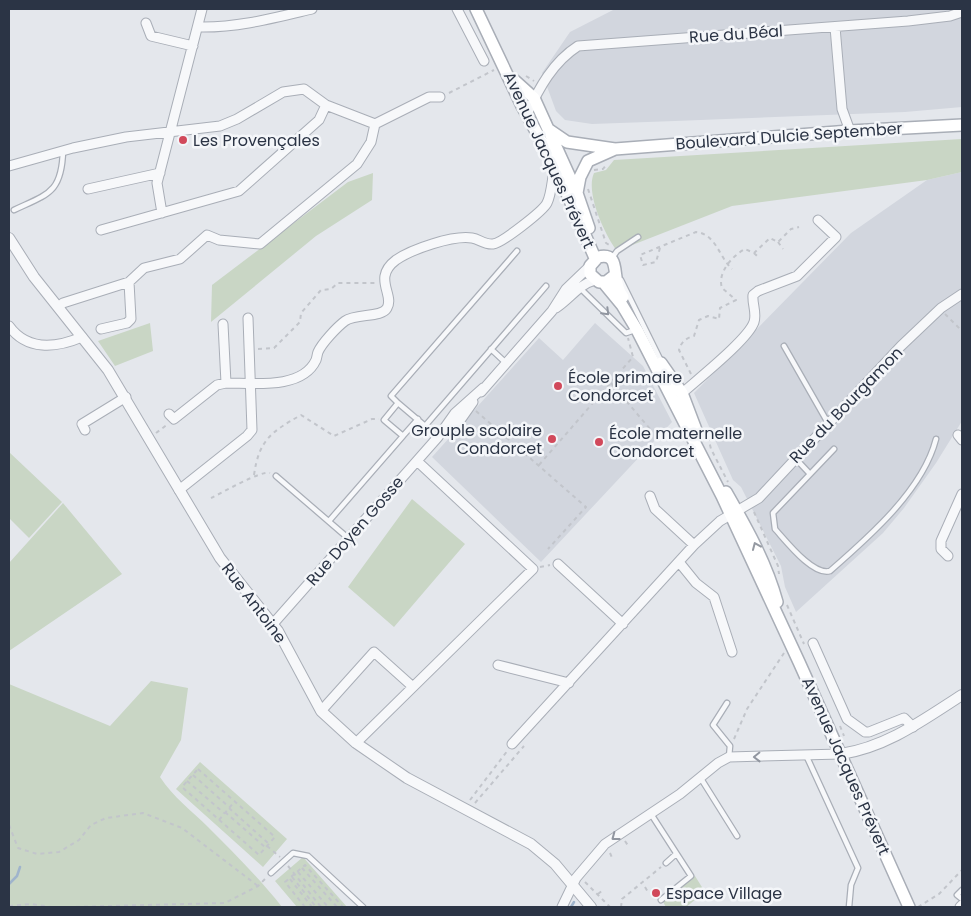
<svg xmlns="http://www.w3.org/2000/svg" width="971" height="916" viewBox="0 0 971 916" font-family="Poppins,sans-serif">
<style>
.built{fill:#d2d6de}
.green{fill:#c9d6c5}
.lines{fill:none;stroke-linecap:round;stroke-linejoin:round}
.stream{stroke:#9fb4cc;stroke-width:2.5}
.service-casing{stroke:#a9aeb7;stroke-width:7}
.minor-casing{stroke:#a9aeb7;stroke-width:11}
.tertiary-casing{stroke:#a9aeb7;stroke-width:12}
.secondary-casing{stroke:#a9aeb7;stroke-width:14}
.path{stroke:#c2c5cb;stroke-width:2;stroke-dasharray:4 4;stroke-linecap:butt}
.service{stroke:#f7f8fa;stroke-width:4.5}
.minor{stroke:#f7f8fa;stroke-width:9}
.tertiary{stroke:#f7f8fa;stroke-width:10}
.secondary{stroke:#fff;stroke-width:11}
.oneway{stroke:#9196a0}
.oneway2{stroke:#959aa2}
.poi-dot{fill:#d1495b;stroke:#f4f6f9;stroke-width:2}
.labels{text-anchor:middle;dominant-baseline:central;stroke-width:5;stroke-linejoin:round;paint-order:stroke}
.street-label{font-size:16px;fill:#2b3445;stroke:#f4f6f9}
.poi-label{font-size:16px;fill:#2b3445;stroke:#f4f6f9;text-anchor:start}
</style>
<rect width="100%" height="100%" fill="#e4e7ec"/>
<!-- built -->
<path class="built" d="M615 9H962V107L905 112 675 121 592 124 565 120 556 111 542 73 570 32Z
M962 172V421L936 463 904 508 883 533 796 612 785 587 781 566 741 487 733 480 694 393 851 233 927 180Z
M595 323 643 366 672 422 541 562 432 457 539 338 563 360Z"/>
<!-- green -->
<path class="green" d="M962 139V172L927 180 732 206 617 251C605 235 585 193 594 173L606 170 614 160Z
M373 173 372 200 316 236 211 322 212 285 348 182Z
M150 323 153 351 115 366 98 341Z
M9 452 62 502 29 538 9 518Z
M412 499 465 544 394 627 348 587Z
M63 503 122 574 9 651V563Z
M151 681 188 688 181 740 160 777C173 797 192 811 208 827 234 853 260 879 282 907H9V684L110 726Z
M200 762 287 839 263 867 176 789Z
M303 857 347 907H297L275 881Z
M695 876 705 892 686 907H666L663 902Z"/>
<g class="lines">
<!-- stream -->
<path class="stream" d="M9 884 17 876 20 867
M571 907 574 902"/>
<defs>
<path id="service" d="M14 210C48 194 62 193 63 150
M612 258 617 251 638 237
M621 280 661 361
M580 288 626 333 635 330
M784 346 828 423
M491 349 506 363
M398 403 391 396 517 251
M425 426 546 286
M402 437 418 419
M834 449 773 513 775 529C786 541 813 576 830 571 869 537 923 490 936 439
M796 459 810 474
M276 476 348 538
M329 521 403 436 384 420 398 403 438 437
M727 703 713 725 730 746 729 757
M806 755 858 868 851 885 849 907
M700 777 737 836
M651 814 691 876 661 900
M666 863 676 854
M271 873 293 853 308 856 363 907
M962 890 957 895 962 899"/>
<path id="minor" d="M457 9 484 61
M146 23 151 36 193 46
M198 27C237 28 274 18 312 9
M835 27 842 109 850 131
M326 105 375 124
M527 114C539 88 553 62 578 46L908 21 950 16 962 12
M9 166 73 148 126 137 220 126 237 119 283 92 304 89 326 105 319 120 239 191 101 230
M88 189 160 173
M162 213 157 183 202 9
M58 307 63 303 129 282 144 268 180 259 207 235 219 240 260 244 357 164 371 142 375 124 429 97H440
M556 308C571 298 578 285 595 280
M223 324 226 383
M9 326C27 351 56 348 82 337
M101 329 127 323 131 319 129 282
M481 392 552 311 566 289 590 266
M679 396C694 382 748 340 754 322 757 313 752 304 753 295L758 291 797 276 836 237 818 220
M169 414 174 419 217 385 226 383C253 383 302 390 316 360 317 357 317 355 318 352 322 343 337 327 345 321 356 313 382 318 387 308 395 295 372 278 396 260 412 249 453 235 472 238 479 239 485 245 493 244 502 243 543 211 547 203 552 193 552 177 555 166
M85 430 82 424 126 397
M446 431 461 419 473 402
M958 435 962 440
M179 490 247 436 252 430 248 318
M650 496 655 509 694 545
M948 556 941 549V541L962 494
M679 562 696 583 714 597 732 652
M558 564 623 624
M272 625 438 437 455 413 483 388
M813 643 847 719 865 732H869L904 718 913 727
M498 665 569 683
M321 711 374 652 413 687
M356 743 533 569 417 461
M512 744 694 545 720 521 759 498 901 346 941 308 962 294
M562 907 576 878 605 844 680 794 718 763 729 757 841 754
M960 907 962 905"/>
<path id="tertiary" d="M9 238 34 277 108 370 220 558 278 631 321 711 356 743 407 778 531 844 555 864 591 907
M841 754C887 747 923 720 962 695"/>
<path id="secondary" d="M476 9 522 106 555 166 595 258
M514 80 534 98 577 193 589 228
M548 129 567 142 615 149 850 131 962 125
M577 193 580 177 588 161 615 149
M615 275 606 282H599L590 274V266L598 257C624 251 609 282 623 297
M603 282 622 305 637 330 722 496 799 662 909 907
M661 363 682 393 696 430
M726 492C746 527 766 562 777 602"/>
</defs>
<!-- service casing -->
<use href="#service" class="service-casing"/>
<!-- minor casing -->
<use href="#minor" class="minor-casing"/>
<!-- tertiary casing -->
<use href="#tertiary" class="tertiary-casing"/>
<!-- secondary casing -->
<use href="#secondary" class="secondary-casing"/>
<!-- path -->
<path class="path" d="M526 76 534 81
M449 93 494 70
M594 170 603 169 607 164
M588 189 606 243 611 246
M778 242 783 249
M660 248 656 262 643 265 640 255 696 232C716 234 719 257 732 269
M754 253 759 258
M945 314 962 331
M258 349 274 348 300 322 301 313 321 290 331 289 338 283H377
M691 374 679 350C681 342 686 338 694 336L699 320 708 316 719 319 720 308 736 300 722 288C717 273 732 256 745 249L754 253 770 238 778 242 791 229 799 227
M611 383 650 429
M476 411 586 507 548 549
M706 429 711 449 728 482
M156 433 168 424
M539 465 633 357 628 338
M254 475C259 440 271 432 301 415L334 436 372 419H379
M211 498C222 493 261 470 270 473
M754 512 778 566 779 574
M540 567 550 565
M787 605 804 644
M840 726 844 736
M734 739 747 709 784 653
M198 769 275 837 259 855 182 787Z
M193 775 229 807
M187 781 224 813
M470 800 508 750
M475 803 524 746
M229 808 269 844
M225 812 266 848
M219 820 235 801
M9 825 18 848 37 854 59 852 79 840 91 825 106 818 143 813 182 828 258 886
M625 841 629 847
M267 846 280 857
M610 853 613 860
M288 866 321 907
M302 868 337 907
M298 872 328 907
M292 877 316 907
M290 879 312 907
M585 882 610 907
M645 887 648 892
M598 894 603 890
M9 906 31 904 51 907
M68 907 225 903 258 886 266 878
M305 907 285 882 305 865 343 907
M621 907 622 899 661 867
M918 907 939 894 962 870"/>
<!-- service -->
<use href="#service" class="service"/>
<!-- minor -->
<use href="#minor" class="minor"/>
<!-- tertiary -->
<use href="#tertiary" class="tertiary"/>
<!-- secondary -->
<use href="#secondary" class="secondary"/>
</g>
<!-- one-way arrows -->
<defs><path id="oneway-chevron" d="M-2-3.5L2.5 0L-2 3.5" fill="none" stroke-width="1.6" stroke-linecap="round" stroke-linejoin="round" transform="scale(1.25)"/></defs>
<g class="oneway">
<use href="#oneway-chevron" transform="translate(606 312) rotate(45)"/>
<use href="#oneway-chevron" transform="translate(757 757) rotate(179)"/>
<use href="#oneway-chevron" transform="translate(615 837) rotate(143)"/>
</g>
<use class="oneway2" href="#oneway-chevron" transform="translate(756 546) rotate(-113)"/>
<!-- markers -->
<g class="poi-dot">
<circle cx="183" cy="140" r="5"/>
<circle cx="558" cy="386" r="5"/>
<circle cx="552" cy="439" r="5"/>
<circle cx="599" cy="442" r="5"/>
<circle cx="656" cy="893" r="5"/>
</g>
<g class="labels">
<!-- street labels -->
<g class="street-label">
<text transform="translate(736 34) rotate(-4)">Rue du Béal</text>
<text transform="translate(789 136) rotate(-4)">Boulevard Dulcie September</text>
<text transform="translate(549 160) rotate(65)">Avenue Jacques Prévert</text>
<text transform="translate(846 405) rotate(-46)">Rue du Bourgamon</text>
<text transform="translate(355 531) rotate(-49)">Rue Doyen Gosse</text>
<text transform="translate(254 603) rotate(53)">Rue Antoine</text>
<text transform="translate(846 766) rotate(66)">Avenue Jacques Prévert</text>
</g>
<!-- poi labels -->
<g class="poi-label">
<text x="193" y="140">Les Provençales</text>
<text x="568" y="377">École primaire<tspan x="568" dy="18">Condorcet</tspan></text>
<text x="542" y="430" text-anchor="end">Grouple scolaire<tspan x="542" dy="18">Condorcet</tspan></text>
<text x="609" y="433">École maternelle<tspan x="609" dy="18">Condorcet</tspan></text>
<text x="666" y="893">Espace Village</text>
</g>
</g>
<!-- border -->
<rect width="971" height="916" fill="none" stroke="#2b3445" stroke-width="20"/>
</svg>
